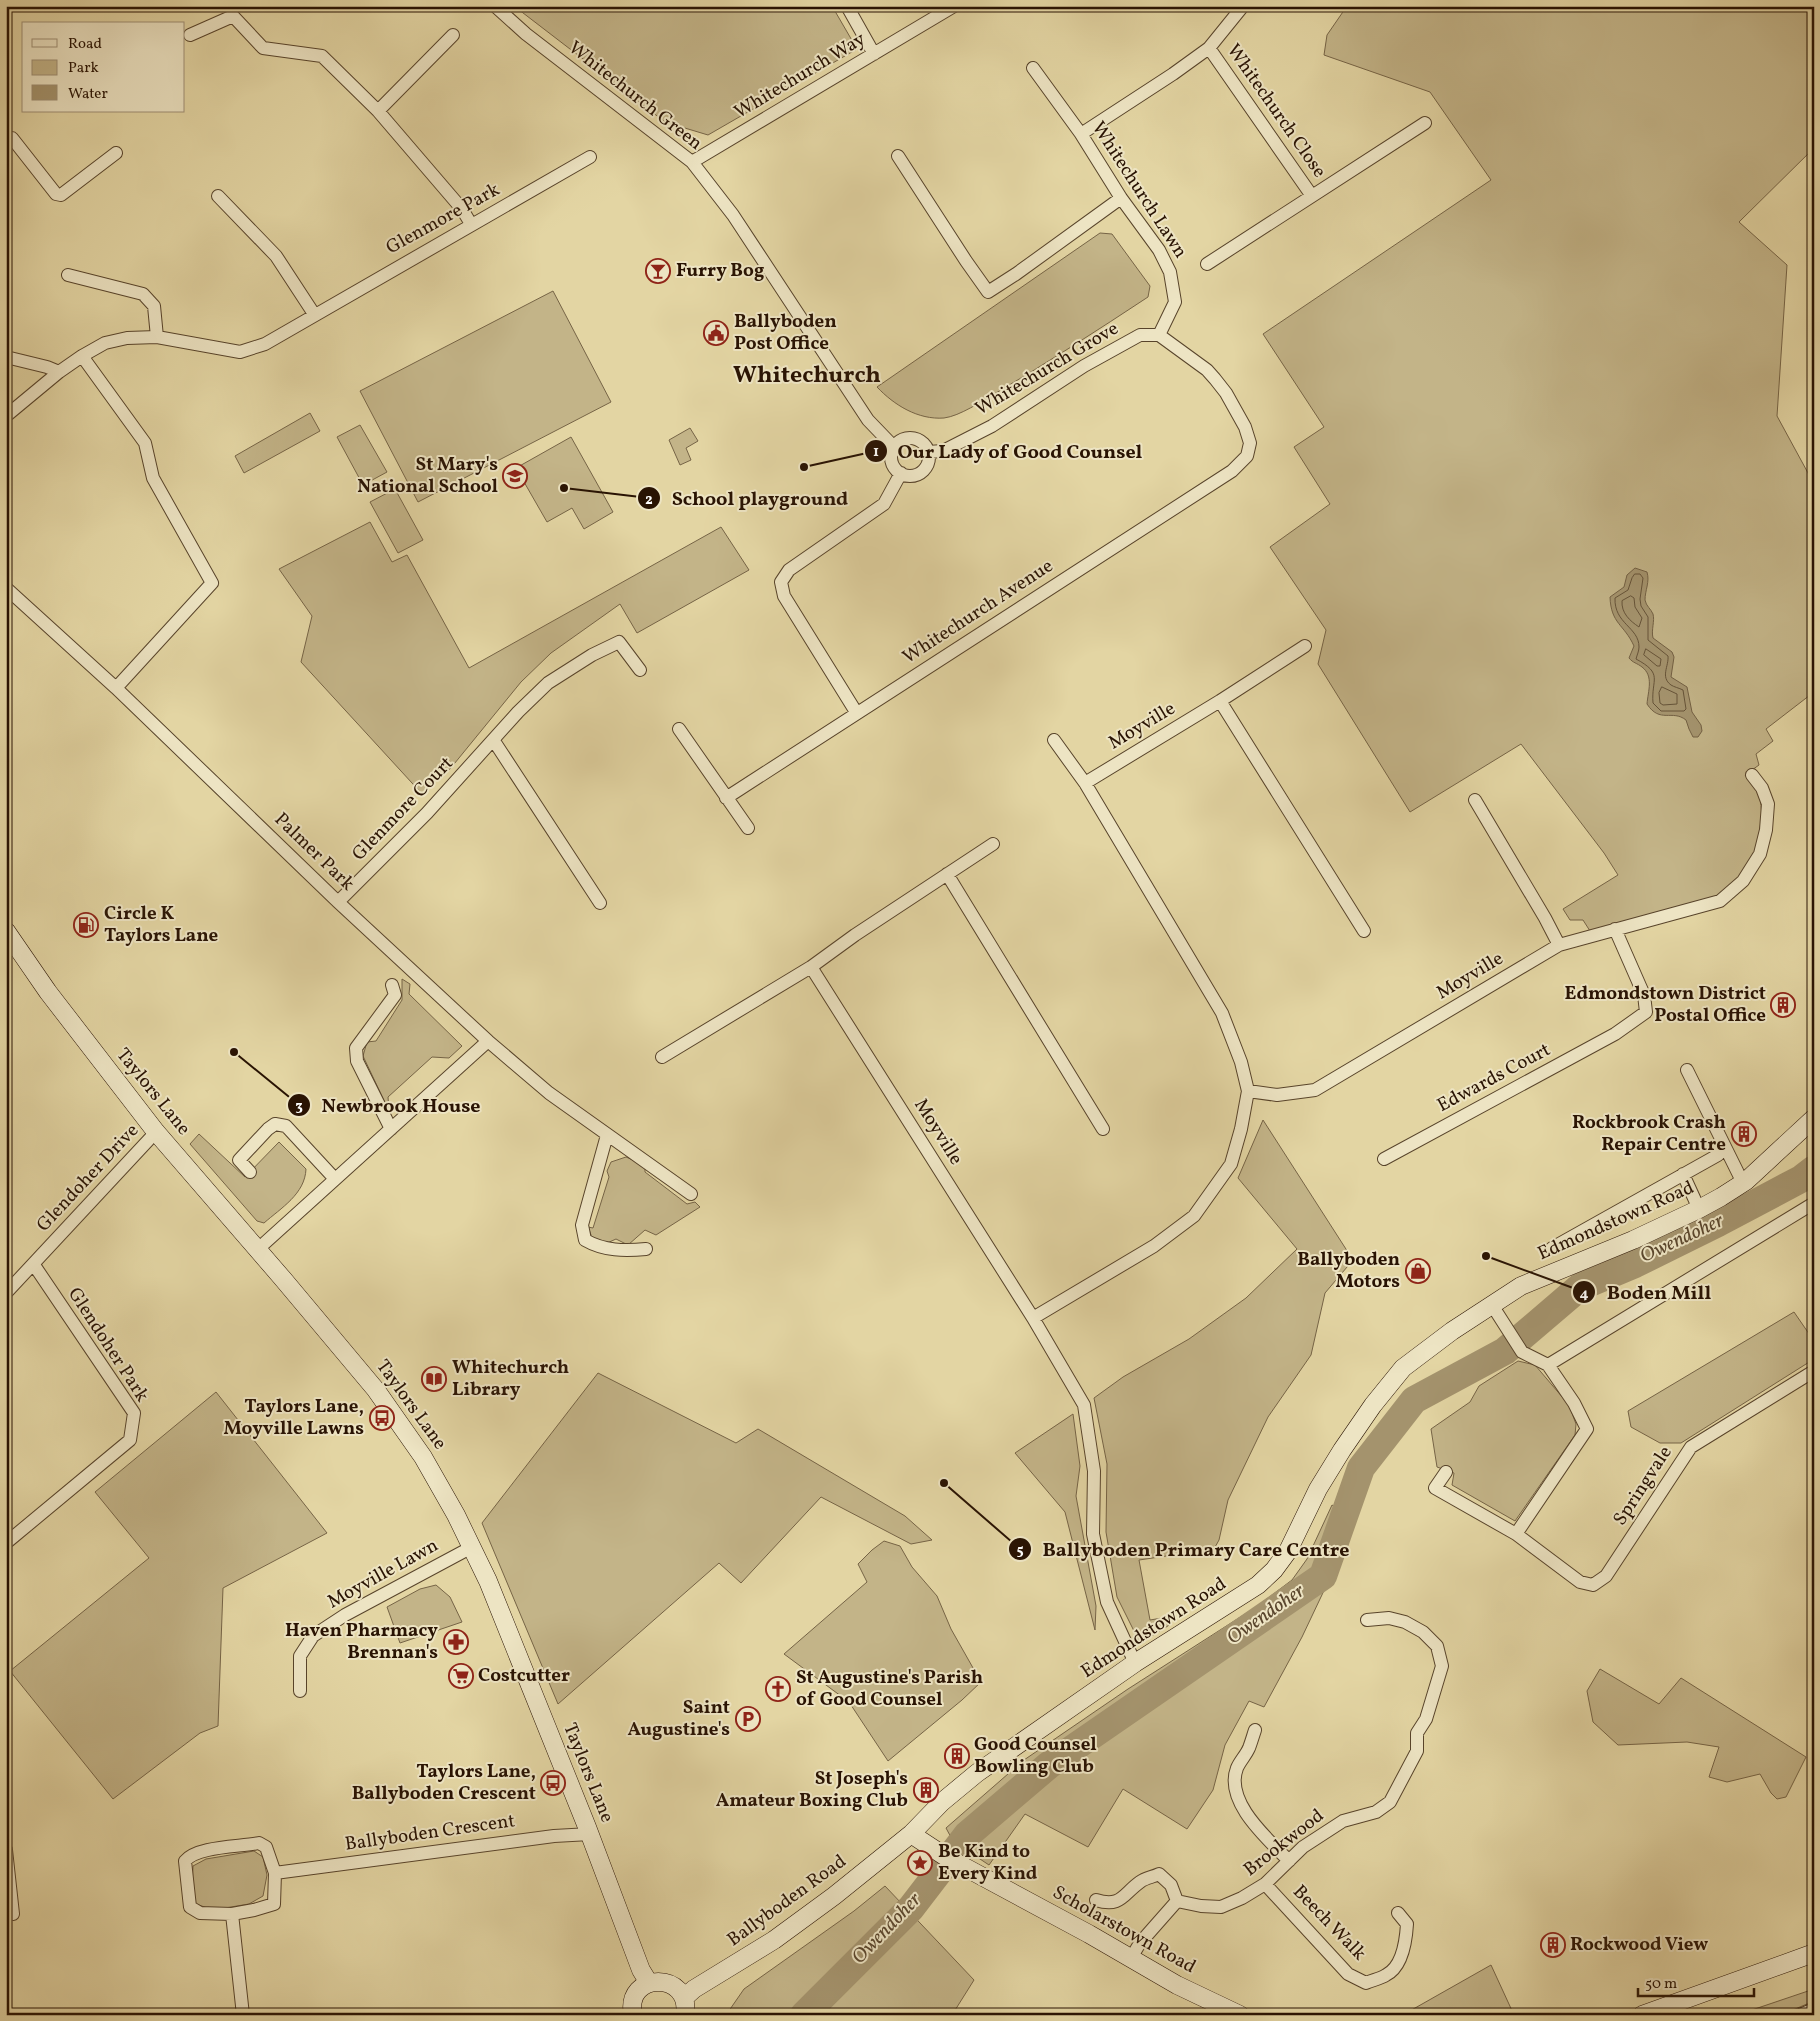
<svg xmlns="http://www.w3.org/2000/svg" width="1820" height="2021" viewBox="0 0 1820 2021" font-family="Vollkorn,serif">
<style>
.green{fill:#c3b488;stroke:#766446}
.water{fill:#a4936d;stroke:#736043}
.lines{fill:none;stroke-linecap:round;stroke-linejoin:round}
.shore{stroke:#665338;stroke-width:1}
.river{stroke:#a4936d;stroke-width:28}
.minor-casing{stroke:#58442b;stroke-width:14}
.secondary-casing{stroke:#291303;stroke-width:19}
.minor{stroke:#ede4c3;stroke-width:12}
.secondary{stroke:#ede4c3;stroke-width:18}
.labels{text-anchor:middle;dominant-baseline:central;stroke-width:4;stroke-linejoin:round;paint-order:stroke}
.street-label{font-size:19px;fill:#291303;stroke:#ede4c3}
.poi-label{font-size:19px;font-weight:bold;fill:#291303;stroke:#ede4c3;text-anchor:start}
.water-label{font-size:20px;font-style:italic;fill:#5a462d;stroke:#ede4c3}
.district-label{font-size:24px;font-weight:bold;fill:#291303;stroke:#ede4c3}
.leader{fill:none;stroke:#291303;stroke-width:2}
.callout-dot{fill:#291303;stroke:#ede4c3;stroke-width:2}
.mark-label{font-size:15px;text-anchor:middle;font-weight:bold;fill:#fff}
.callout-label{font-size:20px;text-anchor:middle;font-weight:bold;fill:#291303;stroke:#ede4c3;stroke-width:4;stroke-linejoin:round;paint-order:stroke}
</style>
<rect width="100%" height="100%" fill="#e3d5a3"/>
<filter id="stains"><feTurbulence type="fractalNoise" baseFrequency=".004" numOctaves="4"/><feColorMatrix values="0 0 0 0 .2 0 0 0 0 .09 0 0 0 0 .02 0 0 0 .5 -.17"/></filter>
<radialGradient id="worn" r=".72"><stop offset=".6" stop-color="#630" stop-opacity="0"/><stop offset="1" stop-color="#630" stop-opacity=".3"/></radialGradient>
<!-- green -->
<path class="green" d="M514 6H832L857 49 708 135 665 122Z
M1347 6H1814V148L1739 222 1787 265 1777 416 1814 484V692L1766 729 1773 741 1756 754 1759 765 1745 775 1760 794 1762 816 1756 853 1738 879 1717 898 1590 931 1583 920H1570L1563 909 1618 875 1604 853 1521 744 1410 812 1318 664 1326 630 1270 547 1330 504 1294 447 1324 427 1263 334 1491 180 1430 92 1324 55 1327 35Z
M1100 233 1112 234 1150 286 1148 297C1098 330 1047 363 996 393 982 401 960 416 944 418 918 420 894 405 877 387Z
M553 291 611 402 418 502 360 391Z
M310 413 320 431 244 473 235 456Z
M360 425 387 472 363 485 337 437Z
M690 428 698 441 686 448 691 460 680 465 669 440Z
M571 437 613 512 584 529 572 508 547 522 516 468Z
M395 489 423 540 398 553 370 502Z
M370 522 392 562 407 555 469 668 721 527 749 570 637 633 620 604 551 653 521 682 450 769 436 776 423 795 301 662 312 616 279 569Z
M402 979 410 984 409 994 462 1046 449 1058 432 1057 388 1097 389 1111 363 1056 367 1042 376 1041 402 1000Z
M1263 1120 1353 1260 1325 1293 1311 1355 1268 1417 1228 1500 1219 1540 1214 1549 1139 1560 1150 1620 1168 1617 1171 1624 1140 1643 1117 1597 1106 1532 1107 1464 1094 1398 1123 1377 1189 1339 1246 1298 1297 1249 1238 1178Z
M199 1134 245 1177 279 1142 306 1169C305 1194 281 1208 264 1223L257 1221 190 1144Z
M626 1157 645 1165V1172L687 1204 695 1202 700 1207 656 1235 645 1230 628 1245 616 1239 605 1244 593 1240 588 1227 593 1228 609 1177 607 1171 611 1162Z
M1794 1312 1814 1341V1359L1681 1443H1660L1631 1427 1628 1411Z
M1518 1361 1535 1365 1569 1405 1576 1424 1575 1435 1515 1521 1452 1485 1454 1473 1437 1467 1431 1429 1470 1402 1479 1386Z
M598 1373 736 1443 758 1429 905 1516 932 1540 911 1544 821 1497 741 1583 719 1563 558 1704 482 1523Z
M216 1392 327 1533 223 1588 218 1726 200 1733 113 1799 10 1671 149 1558 95 1492Z
M1073 1414 1080 1466 1076 1496 1096 1606 1095 1630 1065 1512 1015 1453Z
M1332 1505 1353 1516 1329 1580 1302 1637 1264 1707 1249 1701 1225 1745 1213 1790 1187 1829 1123 1789 1088 1847 1025 1814 989 1865 953 1841 946 1828 1024 1760 1128 1689 1256 1607 1292 1580 1307 1559Z
M884 1541 900 1546 912 1567 937 1596 951 1629 981 1682 962 1700 888 1761 849 1702 784 1654 867 1582 858 1564 872 1550Z
M436 1585 450 1597 462 1622 400 1643 387 1607 420 1589Z
M1600 1669 1659 1704 1681 1678 1806 1757 1786 1797 1777 1799 1771 1793 1760 1774 1727 1782 1709 1777 1719 1747 1687 1742 1618 1745 1593 1722 1587 1691Z
M254 1851 263 1857 267 1875 263 1896 249 1904 213 1910 196 1904 192 1887 193 1866 206 1859Z
M885 1886 974 1980 952 2015H726L744 1989 854 1911Z
M1491 1965 1514 2015H1402L1408 2012Z
M1814 1989V2001L1781 2015H1737Z"/>
<!-- water -->
<path class="water" d="M1635 568 1647 572C1650 582 1645 590 1645 600 1646 606 1651 609 1653 614 1655 621 1651 630 1653 638L1672 652 1674 657 1671 677 1687 687 1692 712 1701 725 1702 731 1698 737H1693L1689 729 1686 720C1672 709 1660 724 1647 704 1648 691 1654 676 1642 667 1637 663 1633 663 1629 658L1634 646C1624 624 1611 624 1610 597L1624 587 1627 575Z"/>
<g class="lines">
<!-- shore -->
<path class="shore" d="M1635 574H1640L1643 578 1640 599 1641 606 1648 617V640L1668 656C1669 666 1660 677 1671 685 1674 687 1679 688 1683 690L1686 709 1684 711H1661L1653 703C1651 679 1664 674 1636 659 1637 655 1639 651 1639 647 1639 627 1614 624 1615 598L1628 590 1632 578Z
M1631 596 1634 598 1635 607 1642 618 1639 627C1630 621 1621 613 1622 601Z
M1646 649 1661 659 1660 666H1657L1644 655Z
M1662 687 1677 694V704L1663 705 1660 703 1659 693Z"/>
<!-- river -->
<path class="river" d="M804 2015 911 1908 967 1835 1049 1765 1323 1576 1361 1468 1414 1400 1505 1351 1580 1287 1635 1264 1718 1223 1801 1179 1814 1169"/>
<defs>
<path id="minor" d="M495 6 526 34 692 162 733 215 868 420 894 447
M847 6 874 54
M190 35 233 16 263 48 322 56 378 111 462 209 471 224
M1209 48 1312 196
M1033 68 1081 134 1121 198 1159 250 1170 272 1175 302 1159 335
M378 111 453 35
M1081 134 1173 74 1209 48 1243 6
M6 138H12L56 194 61 195 116 153
M898 156 966 261 988 292 1016 274 1121 198
M692 162 954 6
M218 196 276 256 314 314
M1207 264 1425 123
M68 275 143 294 154 306 157 337
M82 356 145 443 153 478 212 583 116 688
M6 357 47 367 59 372
M6 416 59 372 82 356 105 343 127 338 157 337 240 352 265 344 590 157
M891 457a19 19 0 1 1 38 0a19 19 0 1 1-38 0Z
M928 452 943 451 992 426 1084 366 1140 335H1159
M6 588 116 688 338 902 488 1041 549 1093 691 1194
M1220 701 1364 931
M856 712 784 596 781 582 789 570 884 504 901 473
M679 729 748 828
M494 741 600 903
M1085 783 1220 701 1305 646
M726 798 1232 471 1247 456 1250 443 1245 427 1226 393 1215 379 1207 370 1159 335
M947 874 1103 1129
M338 902 427 813 518 712 548 683 592 655 619 642 640 670
M1559 945 1720 901 1743 881 1760 854 1766 830 1768 804 1762 788 1752 775
M811 967 1033 1318 1084 1405 1094 1471 1093 1534 1107 1602 1135 1663
M662 1057 811 967 855 935 993 844
M1687 1070 1743 1183
M1248 1091 1277 1095 1315 1090 1559 945 1545 918 1475 800
M391 1129 357 1061 356 1048 395 995 392 985
M607 1135 582 1225 585 1240C604 1251 625 1251 646 1249
M1384 1159 1615 1034 1646 1012 1644 995 1615 929
M250 1172 239 1160 268 1129 275 1124 286 1126 335 1179
M1683 1174 1699 1209
M1552 1248 1718 1155
M258 1249 488 1041
M6 1293 156 1132
M1492 1305 1522 1352 1548 1365 1574 1403 1587 1429 1516 1534
M1033 1318 1154 1246 1194 1216 1231 1164 1241 1129 1248 1091 1241 1062 1222 1013 1085 783 1054 740
M1548 1365 1814 1203
M1446 1472 1435 1488 1516 1534 1580 1582 1593 1585 1606 1576 1691 1447 1814 1371
M6 1543 130 1440 134 1413 34 1265
M300 1691V1656L313 1636 345 1615 472 1547
M1255 1730C1253 1736 1251 1743 1249 1748 1246 1755 1240 1761 1237 1768 1224 1802 1268 1839 1289 1861
M6 1850 13 1914
M1265 1884 1348 1974 1366 1983C1372 1980 1380 1979 1386 1975 1402 1967 1406 1941 1407 1924L1398 1913
M1096 1900C1121 1908 1123 1894 1140 1882 1145 1878 1153 1877 1159 1874L1171 1885 1177 1901
M232 1914 200 1913 190 1907 185 1861C197 1846 240 1847 259 1843L266 1847 275 1873
M1131 1958 1140 1943 1177 1901 1201 1906 1221 1907 1242 1898 1265 1884 1303 1847 1343 1821 1376 1812 1390 1802 1417 1751V1733L1426 1719 1442 1666 1437 1646 1423 1632 1405 1622 1389 1618 1367 1620
M243 2015 232 1914 254 1910 274 1904 275 1873 554 1836 590 1834
M1800 2015 1814 2009"/>
<path id="secondary" d="M6 931 48 992 156 1132 283 1279 376 1390 423 1457 456 1515 488 1581 587 1827 641 1970 649 1983
M911 1834 946 1857 1089 1934 1177 1985 1240 2015
M684 1998 694 1989 774 1940 834 1896 911 1834 942 1802 977 1773 1135 1663 1258 1585 1274 1570 1288 1551 1318 1489 1342 1450 1373 1405 1403 1368 1452 1331 1521 1286 1633 1240 1699 1209 1721 1197 1746 1181 1814 1118
M633 2015C624 1971 692 1971 685 2015
M1642 2015 1814 1953"/>
</defs>
<!-- minor casing -->
<use href="#minor" class="minor-casing"/>
<!-- secondary casing -->
<use href="#secondary" class="secondary-casing"/>
<!-- minor -->
<use href="#minor" class="minor"/>
<!-- secondary -->
<use href="#secondary" class="secondary"/>
</g>
<!-- icons -->
<defs>
<symbol id="bar-ring" viewBox="-11 -11 22 22"><circle r="9.5" fill="#ede4c3" stroke="#8f2418" stroke-width="1.5"/><path d="M-6-5H6L.8 .8V4.5H3.5V6h-7V4.5H-.8V.8Z" fill="#8f2418"/></symbol>
<symbol id="civic-ring" viewBox="-11 -11 22 22"><circle r="9.5" fill="#ede4c3" stroke="#8f2418" stroke-width="1.5"/><path d="M-.6-6.5H3V-4.5H.6V-3L4-1V1h2V6H-6V1h2V-1L-.6-3ZM-1.2 2.5V6h2.4V2.5Z" fill="#8f2418"/></symbol>
<symbol id="school-ring" viewBox="-11 -11 22 22"><circle r="9.5" fill="#ede4c3" stroke="#8f2418" stroke-width="1.5"/><path d="M0-5L7-2L0 1L-7-2ZM-4 1L0 2.5L4 1V4Q0 6-4 4Z" fill="#8f2418"/></symbol>
<symbol id="fuel-ring" viewBox="-11 -11 22 22"><circle r="9.5" fill="#ede4c3" stroke="#8f2418" stroke-width="1.5"/><path d="M-5.5-6h7V0h2V4h1.3V-2.5L3-4.5l.8-.8L6-3V5H2.5V1h-1V6h-7ZM-4.2-4.7v3.2H.2V-4.7Z" fill="#8f2418"/></symbol>
<symbol id="building-ring" viewBox="-11 -11 22 22"><circle r="9.5" fill="#ede4c3" stroke="#8f2418" stroke-width="1.5"/><path d="M-4-6H4V6H1V3H-1V6H-4ZM-2.5-4.3h1.7v1.8h-1.7ZM.8-4.3h1.7v1.8H.8ZM-2.5-1h1.7V.8h-1.7ZM.8-1h1.7V.8H.8Z" fill="#8f2418"/></symbol>
<symbol id="shop-ring" viewBox="-11 -11 22 22"><circle r="9.5" fill="#ede4c3" stroke="#8f2418" stroke-width="1.5"/><path d="M-5-2.5h2.3a2.7 3.5 0 0 1 5.4 0H5L5.5 6h-11ZM-1.5-2.5h3a1.5 2.3 0 0 0-3 0Z" fill="#8f2418"/></symbol>
<symbol id="library-ring" viewBox="-11 -11 22 22"><circle r="9.5" fill="#ede4c3" stroke="#8f2418" stroke-width="1.5"/><path d="M-6-4Q-3-5.5-.7-3.5V5Q-3 3-6 4ZM6-4Q3-5.5 .7-3.5V5Q3 3 6 4Z" fill="#8f2418"/></symbol>
<symbol id="bus-ring" viewBox="-11 -11 22 22"><circle r="9.5" fill="#ede4c3" stroke="#8f2418" stroke-width="1.5"/><path d="M-5-6H5V4H4V6H2V4H-2V6H-4V4H-5ZM-3.5-4V0h7V-4ZM-3.5 1.2v1.5H-2V1.2ZM2 1.2v1.5H3.5V1.2Z" fill="#8f2418"/></symbol>
<symbol id="pharmacy-ring" viewBox="-11 -11 22 22"><circle r="9.5" fill="#ede4c3" stroke="#8f2418" stroke-width="1.5"/><path d="M-2-6h4v4h4v4h-4v4h-4v-4h-4v-4h4Z" fill="#8f2418"/></symbol>
<symbol id="supermarket-ring" viewBox="-11 -11 22 22"><circle r="9.5" fill="#ede4c3" stroke="#8f2418" stroke-width="1.5"/><path d="M-6-5.5h2.5l.6 2H6L4.5 2H-2.5L-4.4-4H-6ZM-1.5 3.2a1.3 1.3 0 1 0 .1 0ZM3 3.2a1.3 1.3 0 1 0 .1 0Z" fill="#8f2418"/></symbol>
<symbol id="church-ring" viewBox="-11 -11 22 22"><circle r="9.5" fill="#ede4c3" stroke="#8f2418" stroke-width="1.5"/><path d="M-1.2-6h2.4v3.5h3.3v2.4h-3.3V6h-2.4V-.1h-3.3v-2.4h3.3Z" fill="#8f2418"/></symbol>
<symbol id="parking-ring" viewBox="-11 -11 22 22"><circle r="9.5" fill="#ede4c3" stroke="#8f2418" stroke-width="1.5"/><path d="M-3.5-5.5H1a3.5 3.5 0 0 1 0 7H-1V5.5H-3.5ZM-1-3.4V-.6H.8a1.4 1.4 0 0 0 0-2.8Z" fill="#8f2418"/></symbol>
<symbol id="sight-ring" viewBox="-11 -11 22 22"><circle r="9.5" fill="#ede4c3" stroke="#8f2418" stroke-width="1.5"/><path d="M0-6L1.8-2.2L6-1.7L2.9 1.2L3.7 5.4L0 3.3L-3.7 5.4L-2.9 1.2L-6-1.7L-1.8-2.2Z" fill="#8f2418"/></symbol>
</defs>
<g fill-rule="evenodd">
<use href="#bar-ring" x="644" y="257" width="28" height="28"/>
<use href="#civic-ring" x="702" y="319" width="28" height="28"/>
<use href="#school-ring" x="501" y="462" width="28" height="28"/>
<use href="#fuel-ring" x="72" y="911" width="28" height="28"/>
<use href="#building-ring" x="1769" y="991" width="28" height="28"/>
<use href="#building-ring" x="1730" y="1120" width="28" height="28"/>
<use href="#shop-ring" x="1404" y="1257" width="28" height="28"/>
<use href="#library-ring" x="420" y="1365" width="28" height="28"/>
<use href="#bus-ring" x="368" y="1404" width="28" height="28"/>
<use href="#pharmacy-ring" x="442" y="1628" width="28" height="28"/>
<use href="#supermarket-ring" x="447" y="1662" width="28" height="28"/>
<use href="#church-ring" x="764" y="1675" width="28" height="28"/>
<use href="#parking-ring" x="734" y="1705" width="28" height="28"/>
<use href="#building-ring" x="943" y="1742" width="28" height="28"/>
<use href="#bus-ring" x="539" y="1769" width="28" height="28"/>
<use href="#building-ring" x="912" y="1776" width="28" height="28"/>
<use href="#sight-ring" x="906" y="1849" width="28" height="28"/>
<use href="#building-ring" x="1539" y="1931" width="28" height="28"/>
</g>
<g class="labels">
<!-- street labels -->
<g class="street-label">
<text transform="translate(800 76) rotate(-31)">Whitechurch Way</text>
<text transform="translate(635 96) rotate(38)">Whitechurch Green</text>
<text transform="translate(1276 111) rotate(55)">Whitechurch Close</text>
<text transform="translate(1139 190) rotate(57)">Whitechurch Lawn</text>
<text transform="translate(443 219) rotate(-29)">Glenmore Park</text>
<text transform="translate(1047 369) rotate(-31)">Whitechurch Grove</text>
<text transform="translate(978 612) rotate(-33)">Whitechurch Avenue</text>
<text transform="translate(1142 726) rotate(-31)">Moyville</text>
<text transform="translate(403 809) rotate(-46)">Glenmore Court</text>
<text transform="translate(314 852) rotate(44)">Palmer Park</text>
<text transform="translate(1470 976) rotate(-31)">Moyville</text>
<text transform="translate(1494 1078) rotate(-28)">Edwards Court</text>
<text transform="translate(153 1092) rotate(51)">Taylors Lane</text>
<text transform="translate(938 1132) rotate(58)">Moyville</text>
<text transform="translate(88 1178) rotate(-47)">Glendoher Drive</text>
<text transform="translate(1616 1221) rotate(-24)">Edmondstown Road</text>
<text transform="translate(108 1345) rotate(57)">Glendoher Park</text>
<text transform="translate(411 1405) rotate(54)">Taylors Lane</text>
<text transform="translate(1643 1486) rotate(-57)">Springvale</text>
<text transform="translate(383 1574) rotate(-29)">Moyville Lawn</text>
<text transform="translate(1154 1628) rotate(-33)">Edmondstown Road</text>
<text transform="translate(588 1773) rotate(68)">Taylors Lane</text>
<text transform="translate(430 1833) rotate(-8)">Ballyboden Crescent</text>
<text transform="translate(1284 1843) rotate(-38)">Brookwood</text>
<text transform="translate(787 1901) rotate(-36)">Ballyboden Road</text>
<text transform="translate(1329 1923) rotate(46)">Beech Walk</text>
<text transform="translate(1124 1930) rotate(29)">Scholarstown Road</text>
</g>
<!-- poi labels -->
<g class="poi-label">
<text x="676" y="271">Furry Bog</text>
<text x="734" y="322">Ballyboden<tspan x="734" dy="22">Post Office</tspan></text>
<text x="498" y="465" text-anchor="end">St Mary's<tspan x="498" dy="22">National School</tspan></text>
<text x="104" y="914">Circle K<tspan x="104" dy="22">Taylors Lane</tspan></text>
<text x="1766" y="994" text-anchor="end">Edmondstown District<tspan x="1766" dy="22">Postal Office</tspan></text>
<text x="1726" y="1123" text-anchor="end">Rockbrook Crash<tspan x="1726" dy="22">Repair Centre</tspan></text>
<text x="1400" y="1260" text-anchor="end">Ballyboden<tspan x="1400" dy="22">Motors</tspan></text>
<text x="452" y="1368">Whitechurch<tspan x="452" dy="22">Library</tspan></text>
<text x="364" y="1407" text-anchor="end">Taylors Lane,<tspan x="364" dy="22">Moyville Lawns</tspan></text>
<text x="438" y="1631" text-anchor="end">Haven Pharmacy<tspan x="438" dy="22">Brennan's</tspan></text>
<text x="478" y="1676">Costcutter</text>
<text x="796" y="1678">St Augustine's Parish<tspan x="796" dy="22">of Good Counsel</tspan></text>
<text x="730" y="1708" text-anchor="end">Saint<tspan x="730" dy="22">Augustine's</tspan></text>
<text x="974" y="1745">Good Counsel<tspan x="974" dy="22">Bowling Club</tspan></text>
<text x="536" y="1772" text-anchor="end">Taylors Lane,<tspan x="536" dy="22">Ballyboden Crescent</tspan></text>
<text x="908" y="1779" text-anchor="end">St Joseph's<tspan x="908" dy="22">Amateur Boxing Club</tspan></text>
<text x="938" y="1852">Be Kind to<tspan x="938" dy="22">Every Kind</tspan></text>
<text x="1570" y="1945">Rockwood View</text>
</g>
<!-- water labels -->
<g class="water-label">
<text transform="translate(1682 1239) rotate(-25)">Owendoher</text>
<text transform="translate(1266 1615) rotate(-35)">Owendoher</text>
<text transform="translate(887 1929) rotate(-46)">Owendoher</text>
</g>
<!-- district labels -->
<g class="district-label">
<text x="807" y="376">Whitechurch</text>
</g>
</g>
<!-- callouts -->
<path class="leader" d="M804 467L876 451M564 488L649 498M234 1052L299 1105M1486 1256L1584 1292M944 1483L1020 1549"/>
<g class="callout-dot">
<circle cx="804" cy="467" r="5"/>
<circle cx="564" cy="488" r="5"/>
<circle cx="234" cy="1052" r="5"/>
<circle cx="1486" cy="1256" r="5"/>
<circle cx="944" cy="1483" r="5"/>
<circle cx="876" cy="451" r="12"/>
<circle cx="649" cy="498" r="12"/>
<circle cx="299" cy="1105" r="12"/>
<circle cx="1584" cy="1292" r="12"/>
<circle cx="1020" cy="1549" r="12"/>
</g>
<g class="mark-label">
<text x="876" y="456">1</text>
<text x="649" y="504">2</text>
<text x="299" y="1110">3</text>
<text x="1584" y="1298">4</text>
<text x="1020" y="1554">5</text>
</g>
<g class="callout-label">
<text x="1020" y="458">Our Lady of Good Counsel</text>
<text x="760" y="505">School playground</text>
<text x="401" y="1112">Newbrook House</text>
<text x="1659" y="1299">Boden Mill</text>
<text x="1196" y="1556">Ballyboden Primary Care Centre</text>
</g>
<!-- margin -->
<rect width="1820" height="2021" fill="none" stroke="#e3d5a3" stroke-width="25"/>
<rect x="8" y="8" width="1805" height="2006" fill="none" stroke="#291303" stroke-width="2.5"/>
<rect x="12" y="12" width="1795" height="1996" fill="none" stroke="#291303"/>
<!-- legend -->
<rect x="22" y="22" width="162" height="90" fill="#ede4c3" stroke="#9f9076"/>
<rect x="32" y="39" width="25" height="8" fill="#ede4c3" stroke="#9f9076"/>
<text x="68" y="48" font-size="15" fill="#291303">Road</text>
<rect x="32" y="60" width="25" height="15" fill="#c3b488" stroke="#9f9076"/>
<text x="68" y="72" font-size="15" fill="#291303">Park</text>
<rect x="32" y="85" width="25" height="15" fill="#a4936d" stroke="#9f9076"/>
<text x="68" y="98" font-size="15" fill="#291303">Water</text>
<!-- scale -->
<path d="M1638 1988v8h116v-8" fill="none" stroke="#291303" stroke-width="2.5"/>
<text x="1645" y="1988" font-size="15" fill="#291303" stroke="#ede4c3" stroke-width="4" paint-order="stroke">50 m</text>
<rect width="100%" height="100%" filter="url(#stains)"/>
<rect width="100%" height="100%" fill="url(#worn)"/>
</svg>
